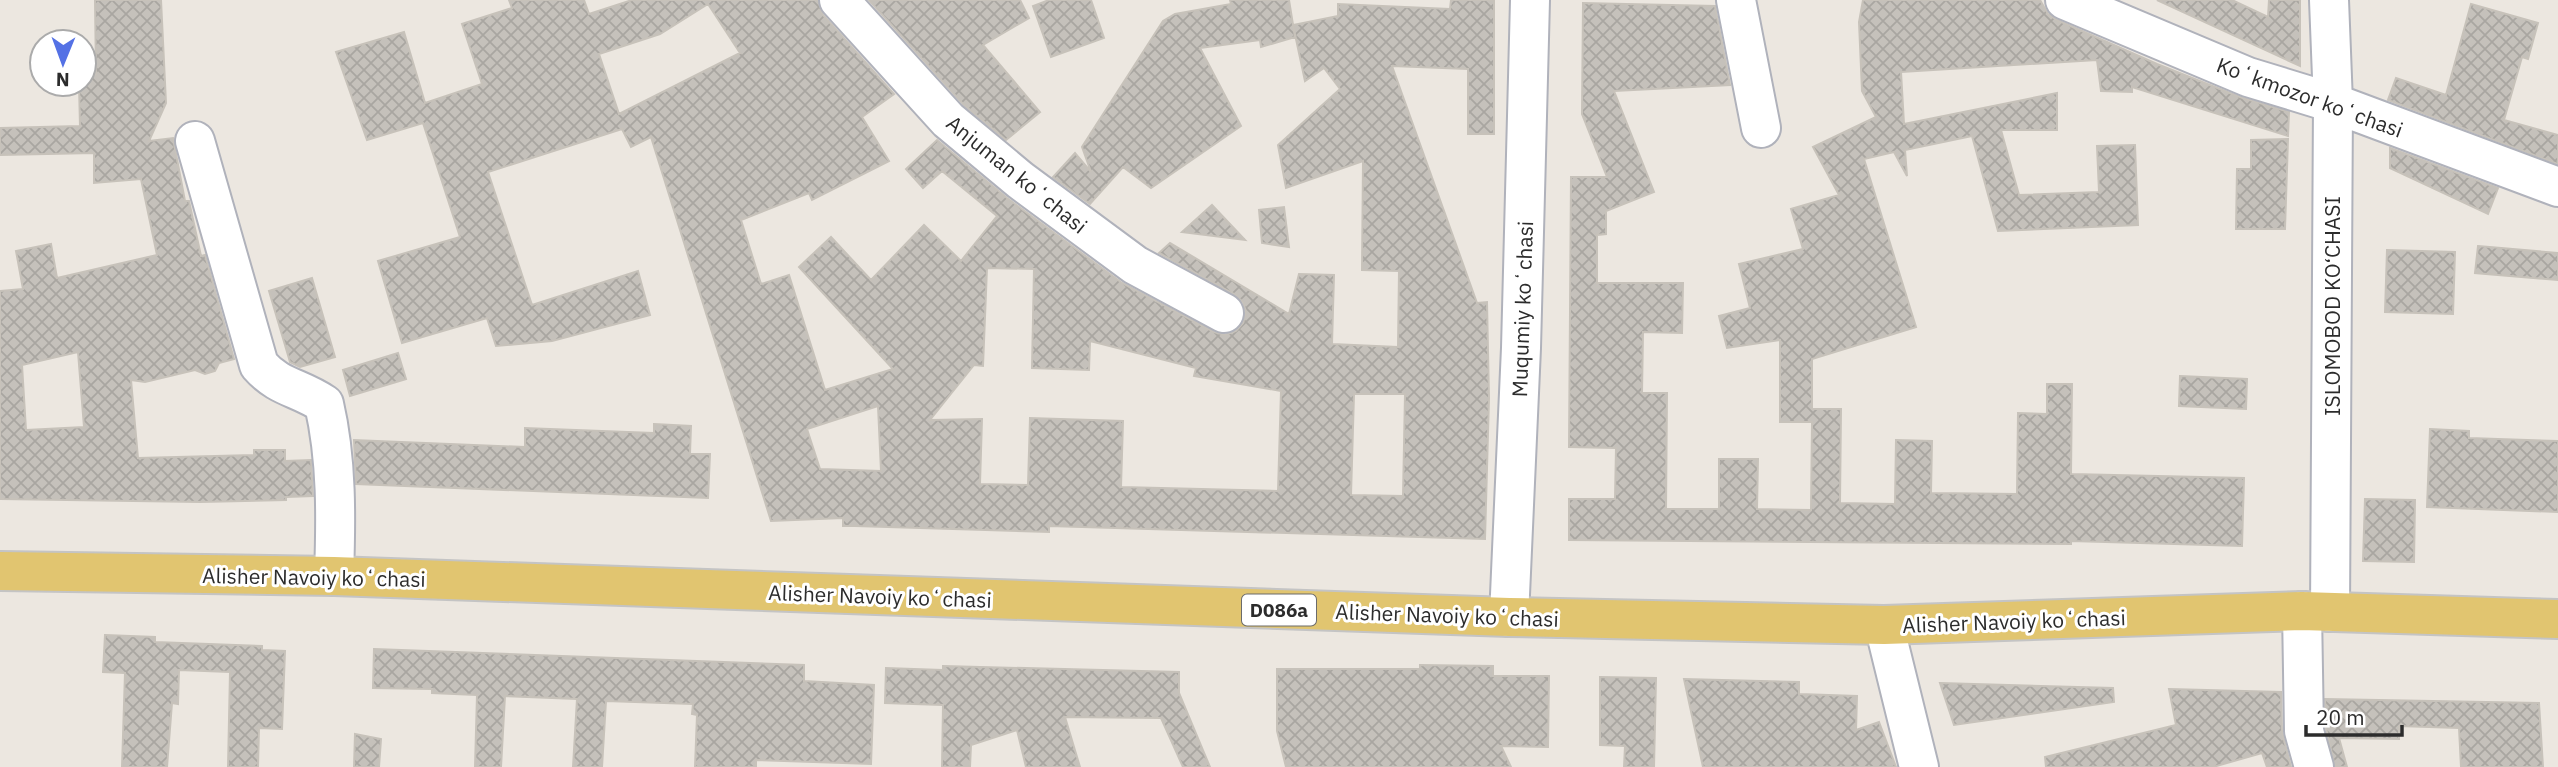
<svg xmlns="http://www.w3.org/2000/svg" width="2558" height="767" viewBox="0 0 2558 767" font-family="'IBM Plex Sans',sans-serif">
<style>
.building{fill:url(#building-cross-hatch);stroke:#c7c2ba;stroke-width:2;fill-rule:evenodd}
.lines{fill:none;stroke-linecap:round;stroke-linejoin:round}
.minor-casing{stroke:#b0b2bb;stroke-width:42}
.major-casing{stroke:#c4c4c4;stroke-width:42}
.minor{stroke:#fff;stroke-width:38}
.major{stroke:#e1c570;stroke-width:38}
.labels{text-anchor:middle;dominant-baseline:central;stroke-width:6;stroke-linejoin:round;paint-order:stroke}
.shield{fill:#fff;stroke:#6b6b6b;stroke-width:2}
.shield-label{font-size:19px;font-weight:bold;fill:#2c2c2c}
.street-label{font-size:21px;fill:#2c2c2c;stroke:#fff}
</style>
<defs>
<pattern id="building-cross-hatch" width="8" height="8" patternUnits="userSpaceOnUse" patternTransform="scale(1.75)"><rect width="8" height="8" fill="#c5c1bb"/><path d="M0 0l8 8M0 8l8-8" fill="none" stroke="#a9a6a1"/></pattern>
</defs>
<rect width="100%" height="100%" fill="#ece7e0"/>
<!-- building -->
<path class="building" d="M95 0H161L166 103 149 141 173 138 185 201H189L201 256 205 255 234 359 219 363 215 371 205 374 195 370 145 382 131 380 138 458 254 455V450H285V461L311 460 313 496 286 497V500L200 502 0 499V291L23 289 16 251 51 244 57 278 157 255 141 179 94 183V153L0 155V128L80 126 79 84H84V74H96ZM78 352 84 427 26 430 22 365Z
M509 0H584L589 14 632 0H818L823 15 894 94 862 117 889 161 812 200 809 193 741 220 761 284 789 275 825 390 893 369 799 267 831 237 871 280 924 225 961 261 997 216 942 171 923 188 906 169 937 140 1007 198 1122 283 1214 332 1225 335 1236 331 1243 323 1246 312 1243 302 1234 294 1159 253 1170 243 1289 314 1299 274 1334 275 1332 344 1398 347 1399 271 1362 270 1363 161 1286 188 1278 145 1340 89 1324 68 1305 81 1293 25 1338 16V4L1450 9 1451 0H1494V134H1468V69L1392 66 1477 303 1487 302 1489 398 1485 539 1049 526V532L855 526H843V518L771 521 651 137 631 147 622 129 488 172 532 305 638 271 650 315 552 341 496 346 487 318 402 343 378 261 460 237 423 123 367 140 336 52 404 32 425 103 482 84 462 24 512 8ZM708 4 740 53 619 114 599 54 660 34ZM987 268 1034 269 1032 368 1089 370 1090 341 1196 368 1194 376 1281 391 1278 491 1121 487 1123 421 1030 418 1028 485 980 484 982 419 930 420 974 365 983 366ZM1354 394H1405L1403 496 1351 495ZM878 406 881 471 820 469 807 429Z
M869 0H1020L1029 18 983 45 1040 112 1006 140 963 104Z
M1049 0H1091L1104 38 1051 57 1033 6Z
M1230 0H1289L1295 37 1261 47 1260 40 1200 48 1241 126 1151 188 1123 167 1090 204 1053 177 1075 153 1091 172 1082 147 1163 21 1175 14 1231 4Z
M1863 0H2040L2048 14 2057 20 2157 64 2240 97 2289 112 2288 136 2132 87V92L2101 91 2097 60 1901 72 1904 124 2057 93V130H2001L2019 195 2099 192 2097 146 2135 145 2138 225 1998 231 1972 136 1905 150 1907 176 1894 152 1864 159 1916 327 1812 359V409H1841L1840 503 1895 504 1896 440 1932 441 1931 493 2017 494 2018 413 2047 414V384H2072L2071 474 2244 478 2242 546 2071 541V544L1569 540V499H1615L1616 448 1569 447 1571 177H1607L1582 114 1583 3 1715 6 1730 85 1614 91 1654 192 1606 211V234L1597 235V283H1683L1682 333 1643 332 1642 393H1667L1666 509H1719V459H1758L1757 509 1811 510 1812 422H1780V340L1727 348 1719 316 1750 308 1739 264 1803 249 1791 209 1839 195 1813 147 1876 117 1862 91 1859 22Z
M2157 0H2232L2268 17 2269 0H2300V66Z
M2471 4 2538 23 2528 59 2522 57 2504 120 2558 135V164L2388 100 2396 78 2446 95Z
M2288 139 2285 229H2236L2237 169H2251V140Z
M2390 148 2498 188 2488 214 2390 168Z
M1212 205 1245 240 1182 232Z
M1284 207 1289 247 1262 243 1259 210Z
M2478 246 2558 253V280L2475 273Z
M2387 250 2455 252 2453 314 2385 312Z
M312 278 335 357 300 367 290 362 269 291Z
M398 353 406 379 350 396 343 370Z
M2180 376 2247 379 2246 409 2179 406Z
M654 424 691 426 690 454H710L708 498 356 484 354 440 525 447V428L654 433Z
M2430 429 2469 431V438L2558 441V512L2427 507Z
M2365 499 2415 500 2414 562 2363 561Z
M105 635 155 637V642L262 646V650L285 651 282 729 259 728 258 767H228L230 672 179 670 178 704 172 703 167 767H122L125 673 103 672Z
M374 649 804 665V681L874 685 871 764 756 760V767H695L697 715 692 714 693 704 606 701 602 767H573L577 699 505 696 501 767H475L477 695 432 693V689L373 688Z
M1420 665 1493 666V676H1549L1548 747 1501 746 1511 767H1286L1277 731V669H1420Z
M943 666 1179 672V693L1210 767H1183L1161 718 1065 717 1080 767H1026L1017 730 971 745 970 767H942L943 705 885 703 886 668 943 670Z
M1600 677 1656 678 1654 767H1624L1625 746 1600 745Z
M1684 679 1799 682V694L1857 696 1856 730 1879 722 1896 767H1703Z
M1940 683 2113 688 2114 702 1954 725Z
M2169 689 2281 692 2282 732 2291 767H2267L2262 753 2213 767H2046L2045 757 2176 725Z
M2325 699 2539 703 2543 767H2461L2459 728 2399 726V739L2339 738 2347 767H2335L2326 728Z
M355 734 381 739 379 767H354Z"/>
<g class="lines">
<defs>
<path id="minor" d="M839 0 948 120 1020 180 1135 265 1224 313
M1736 0 1761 128
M2065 0 2248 77 2333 103 2558 187
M2329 0 2333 103 2330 612
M195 141 259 365C279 388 299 387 324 404 337 460 336 519 334 576
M2302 611 2304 731 2314 767
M1509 617 1521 348 1530 0
M1884 625 1919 767"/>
<path id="major" d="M0 571 334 576 1509 617 1884 625 2302 611 2558 619"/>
</defs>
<!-- minor casing -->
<use href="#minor" class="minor-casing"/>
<!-- major casing -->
<use href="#major" class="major-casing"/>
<!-- minor -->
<use href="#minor" class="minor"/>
<!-- major -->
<use href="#major" class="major"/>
</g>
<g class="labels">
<!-- shield labels -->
<rect class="shield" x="1242" y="594.5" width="74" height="31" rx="5"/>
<g class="shield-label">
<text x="1279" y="610">D086a</text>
</g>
<!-- street labels -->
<g class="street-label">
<text transform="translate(2310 97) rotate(20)">Koʻkmozor koʻchasi</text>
<text transform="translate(1017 174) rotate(39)">Anjuman koʻchasi</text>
<text transform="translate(2332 306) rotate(-90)">ISLOMOBOD KO‘CHASI</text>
<text transform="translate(1522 309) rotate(-88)">Muqumiy koʻchasi</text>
<text transform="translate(314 577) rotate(1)">Alisher Navoiy koʻchasi</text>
<text transform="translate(880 596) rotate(2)">Alisher Navoiy koʻchasi</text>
<text transform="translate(1447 615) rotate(2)">Alisher Navoiy koʻchasi</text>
<text transform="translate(2014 621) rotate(-2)">Alisher Navoiy koʻchasi</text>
</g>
</g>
<!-- north arrow -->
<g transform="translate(63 63) rotate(181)"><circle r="33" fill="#ffffff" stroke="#ababab" stroke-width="2"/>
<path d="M0-5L12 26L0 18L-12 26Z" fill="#5471e5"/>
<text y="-10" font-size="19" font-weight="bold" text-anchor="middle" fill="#2c2c2c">N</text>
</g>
<!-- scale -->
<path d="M2306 725v10h96v-10" fill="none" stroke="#2c2c2c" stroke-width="3.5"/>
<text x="2316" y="725" font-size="21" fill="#2c2c2c" stroke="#ffffff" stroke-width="5" paint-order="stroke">20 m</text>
</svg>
